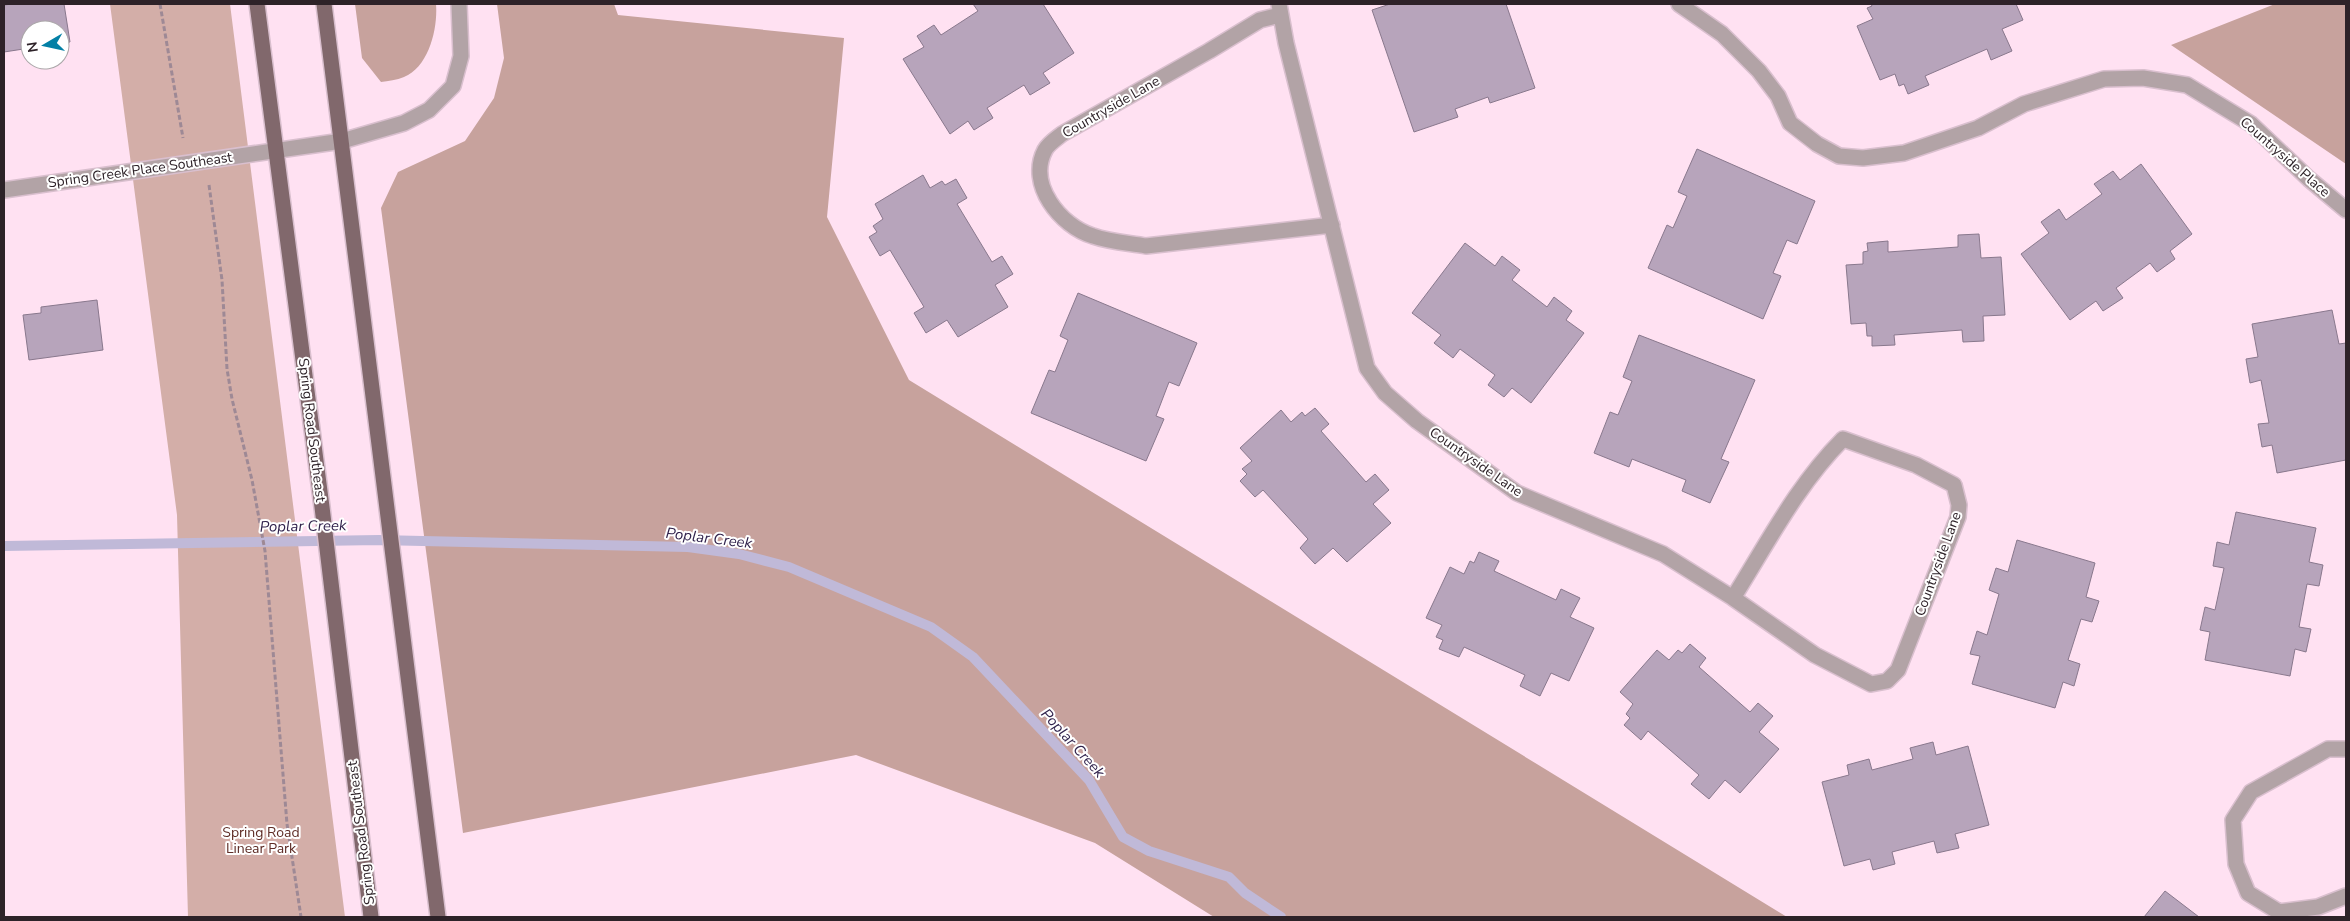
<svg xmlns="http://www.w3.org/2000/svg" width="2350" height="921" viewBox="0 0 2350 921" font-family="'Nunito Sans',sans-serif">
<style>
.green{fill:#d3aea8}
.forest{fill:#c7a29d}
.lines{fill:none;stroke-linecap:round;stroke-linejoin:round}
.stream{stroke:#c0b9d8;stroke-width:10}
.building{fill:#b7a4bb;stroke:#89788d}
.minor-casing{stroke:#d9bfce;stroke-width:18}
.major-casing{stroke:#d9bfce;stroke-width:18}
.path{stroke:#9e8995;stroke-width:3;stroke-dasharray:5 2.5;stroke-linecap:butt}
.minor{stroke:#b2a3a6;stroke-width:15}
.major{stroke:#81686c;stroke-width:15}
.labels{text-anchor:middle;dominant-baseline:central;stroke-width:4;stroke-linejoin:round;paint-order:stroke}
.street-label{font-size:14px;fill:#2d2228;stroke:#fff}
.park-label{font-size:14px;fill:#5e2c25;stroke:#fff}
.water-label{font-size:15px;font-style:italic;fill:#30224c;stroke:#fff}
</style>
<rect width="100%" height="100%" fill="#ffe1f2"/>
<!-- green -->
<path class="green" d="M110 4H230L345 917H188L177 515Z"/>
<!-- forest -->
<path class="forest" d="M355 4H436C438 28 429 67 404 77 397 80 388 81 381 82L362 58Z
M497 4H614L618 15 844 38 827 217 909 380 1787 917H1214L1095 843 856 755 463 833 381 208 398 172 465 141 494 98 504 58Z
M2275 4H2346V164L2171 45Z"/>
<g class="lines">
<!-- stream -->
<path class="stream" d="M4 546 379 540 688 547 739 554 789 567 931 627 973 657 1089 780 1123 837 1149 851 1229 877 1245 893 1281 917"/>
</g>
<!-- building -->
<path class="building" d="M12 4H64L70 42 60 43V30H30V48L4 52V5Z
M973 4H1043L1074 53 1043 73 1050 83 1030 95 1024 85 987 108 993 118 974 130 968 121 950 134 903 59 924 47 917 36 934 25 941 35 978 11Z
M1390 4H1506L1535 88 1490 103 1488 97 1455 109 1458 117 1414 132 1372 10Z
M1871 4H2016L2023 20 2002 29 2012 51 1991 60 1987 49 1925 76 1929 85 1908 94 1904 84 1899 86 1895 74 1880 80 1857 26 1873 19 1867 8 1872 6Z
M1697 149 1815 201 1797 244 1787 240 1773 273 1781 276 1763 319 1648 268 1667 225 1673 228 1687 196 1678 192Z
M2141 164 2192 234 2170 251 2175 259 2157 272 2150 263 2116 288 2123 298 2103 311 2096 301 2070 320 2021 254 2049 233 2041 222 2059 209 2066 220 2102 194 2094 184 2113 171 2120 180Z
M923 175 930 188 942 181 945 185 956 179 967 198 957 204 992 262 1002 256 1013 274 995 285 1008 307 958 337 947 320 926 333 914 313 924 307 890 250 880 256 869 237 877 232 873 226 883 219 875 204Z
M1979 234 1981 258 2001 257 2005 315 1983 316 1984 341 1963 342 1962 330 1894 335 1895 345 1872 346V336H1867L1866 323 1851 324 1846 265 1863 264V252L1868 251 1867 243 1888 241V252L1958 247V235Z
M1465 243 1495 266 1502 256 1520 270 1512 280 1547 307 1554 297 1572 311 1566 320 1584 333 1531 403 1512 388 1504 397 1488 385 1495 375 1460 349 1453 358 1434 343 1441 335 1412 313Z
M1078 293 1197 343 1179 386 1169 382 1156 416 1164 419 1146 461 1031 413 1049 370 1055 372 1068 340 1060 336Z
M97 300 103 350 29 360 23 315 41 313V307Z
M2332 310 2339 344 2346 343V460L2277 473 2272 445 2262 447 2258 424 2269 423 2261 380 2250 383 2246 359 2258 357 2252 324Z
M1639 335 1755 380 1721 459 1729 462 1710 503 1682 491 1686 480 1632 459 1629 467 1594 453 1610 412 1618 415 1632 381 1623 377Z
M1315 408 1329 424 1321 431 1366 482 1375 474 1389 490 1373 504 1391 523 1347 562 1333 548 1315 564 1300 548 1308 539 1263 490 1255 497 1240 481 1247 474 1242 469 1252 461 1240 448 1281 410 1291 422 1302 412 1305 416Z
M2236 512 2316 528 2309 562 2323 565 2319 586 2307 584 2299 627 2311 629 2306 652 2295 649 2290 676 2205 660 2210 632 2200 630 2205 607 2215 610 2224 568 2213 566 2217 542 2229 545Z
M2017 540 2095 563 2086 597 2099 601 2092 622 2081 619 2068 660 2080 664 2074 686 2063 682 2055 708 1972 684 1980 656 1970 654 1977 631 1987 635 1999 594 1989 590 1996 568 2008 572Z
M1479 552 1499 561 1494 571 1556 600 1561 589 1580 598 1570 617 1594 628 1569 681 1551 673 1540 696 1520 686 1525 675 1464 647 1459 657 1439 649 1443 640 1436 637 1442 625 1426 618 1450 567 1464 574 1470 561 1474 563Z
M1690 644 1706 658 1699 667 1750 712 1758 703 1773 716 1759 732 1779 749 1740 793 1725 780 1709 799 1691 784 1699 775 1648 731 1641 740 1624 725 1630 718 1626 714 1633 704 1620 692 1657 650 1669 660 1678 650 1682 653Z
M1933 742 1936 755 1968 746 1989 825 1955 834 1959 848 1937 853 1934 841 1892 852 1895 864 1873 870 1870 859 1844 866 1822 782 1849 775 1847 765 1869 759 1872 770 1913 759 1910 748Z
M2165 891 2199 917H2144Z"/>
<g class="lines">
<defs>
<path id="minor" d="M1279 4 1286 43 1367 368 1385 393 1417 421 1517 493 1663 554 1733 598
M1679 4 1722 34 1759 71 1778 96 1790 123 1817 144 1839 156 1863 158 1904 153 1978 128 2024 104 2104 79 2143 78 2187 85 2251 124 2309 179 2346 210
M1280 15 1260 20 1209 51 1062 134C1057 138 1048 144 1045 150 1027 184 1060 226 1093 236 1110 242 1129 243 1146 246L1332 225
M4 190 342 141 404 123 429 110 453 86 461 56 459 4
M1843 439 1916 465 1954 485 1959 505 1958 517 1898 670 1887 681 1871 684 1815 655 1733 598C1767 544 1797 485 1843 439Z
M2346 749H2328L2251 792 2233 820 2236 864 2248 893 2279 912 2318 907 2346 896"/>
<path id="major" d="M257 4 322 507 371 917
M324 4 438 917"/>
</defs>
<!-- minor casing -->
<use href="#minor" class="minor-casing"/>
<!-- major casing -->
<use href="#major" class="major-casing"/>
<!-- path -->
<path class="path" d="M160 4 183 138
M209 185 222 280 227 369 232 399 252 480 265 551 287 824 301 917"/>
<!-- minor -->
<use href="#minor" class="minor"/>
<!-- major -->
<use href="#major" class="major"/>
</g>
<g class="labels">
<!-- street labels -->
<g class="street-label">
<text transform="translate(1111 107) rotate(-30)">Countryside Lane</text>
<text transform="translate(2285 157) rotate(41)">Countryside Place</text>
<text transform="translate(140 170) rotate(-8)">Spring Creek Place Southeast</text>
<text transform="translate(312 430) rotate(83)">Spring Road Southeast</text>
<text transform="translate(1476 462) rotate(35)">Countryside Lane</text>
<text transform="translate(1938 564) rotate(-70)">Countryside Lane</text>
<text transform="translate(361 833) rotate(-97)">Spring Road Southeast</text>
</g>
<!-- park labels -->
<g class="park-label">
<text x="261" y="832">Spring Road<tspan x="261" dy="16">Linear Park</tspan></text>
</g>
<!-- water labels -->
<g class="water-label">
<text transform="translate(303 526) rotate(-1)">Poplar Creek</text>
<text transform="translate(709 538) rotate(7)">Poplar Creek</text>
<text transform="translate(1073 743) rotate(48)">Poplar Creek</text>
</g>
</g>
<!-- border -->
<rect width="2350" height="921" fill="none" stroke="#2d2228" stroke-width="10"/>
<!-- north arrow -->
<g transform="translate(45 45) rotate(261)"><circle r="24" fill="#ffffff" stroke="#aba7a9"/>
<path d="M0-4L9 19L0 12L-9 19Z" fill="#0380a6"/>
<text y="-8" font-size="14" font-weight="bold" text-anchor="middle" fill="#2d2228">N</text>
</g>
</svg>
